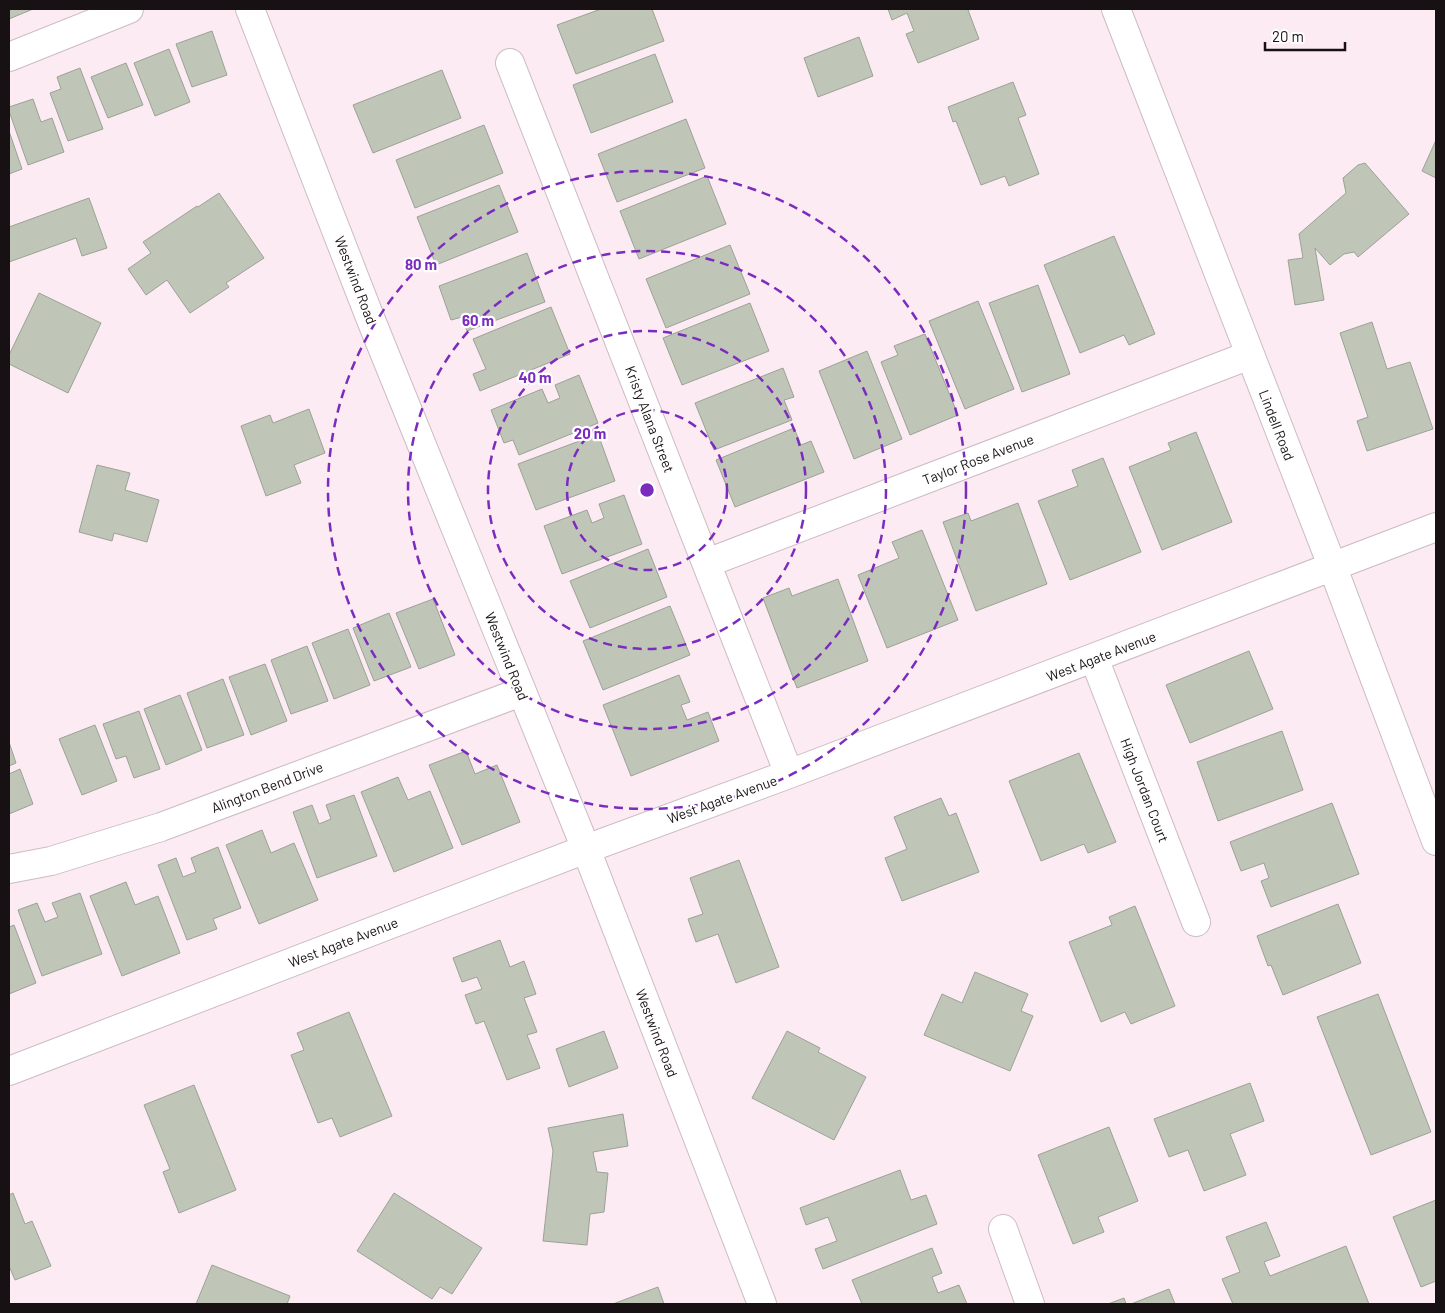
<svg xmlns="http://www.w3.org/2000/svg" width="1445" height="1313" viewBox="0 0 1445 1313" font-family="Barlow,sans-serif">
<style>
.building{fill:#bfc6b8;stroke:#9ba295}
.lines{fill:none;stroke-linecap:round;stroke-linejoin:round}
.minor-casing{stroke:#ccbcc3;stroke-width:30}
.minor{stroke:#fff;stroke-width:28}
.ring{fill:none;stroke:#7b2cbf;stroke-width:2.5;stroke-dasharray:9 6}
.labels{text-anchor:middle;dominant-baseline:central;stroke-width:4.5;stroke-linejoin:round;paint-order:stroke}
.street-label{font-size:14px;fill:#171114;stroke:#fefefe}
.centre{fill:#7b2cbf;stroke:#fefefe;stroke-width:2.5}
.ring-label{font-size:15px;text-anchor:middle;font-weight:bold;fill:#7b2cbf;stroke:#fefefe;stroke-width:4.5;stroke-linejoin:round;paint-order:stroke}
</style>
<rect width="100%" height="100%" fill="#fcebf3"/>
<!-- building -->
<path class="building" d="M9 9H33L9 19Z
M601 9H652L664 41 576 74 557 25Z
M888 9H973L968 10 979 39 918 63 906 34 914 31 907 13 892 20Z
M212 31 227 75 192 87 176 44Z
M859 37 873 76 818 97 804 58Z
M169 49 190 102 155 116 134 63Z
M655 54 673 102 591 133 573 85Z
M126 63 143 105 108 118 91 77Z
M80 68 103 129 68 141 50 93 61 89 57 77Z
M442 70 461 118 373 153 353 105Z
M1013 82 1026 115 1018 118 1039 174 1009 186 1005 176 981 185 956 121 953 122 948 107Z
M33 99 41 122 52 118 64 152 28 165 9 111V107Z
M686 119 705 168 617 202 598 154Z
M484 125 503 173 415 208 396 160Z
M9 131 22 169 9 174Z
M1436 140V178L1422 171Z
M1365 163 1409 214 1358 257 1354 252 1344 254 1330 265 1315 248 1324 300 1295 305 1288 260 1303 258 1299 234 1346 193 1343 178 1358 165Z
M707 176 726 224 639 259 620 211Z
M499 185 518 232 436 265 417 217Z
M219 193 264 258 226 283 229 287 190 313 167 280 146 295 128 269 151 253 143 242 197 206 198 207Z
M89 198 107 248 82 256 76 238 9 262V227Z
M1114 236 1155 334 1129 345 1124 335 1080 353 1044 265Z
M730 245 750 294 666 328 646 279Z
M527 253 545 302 467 331 462 317 451 320 439 286Z
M1038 285 1070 374 1022 392 989 303Z
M39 293 101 323 68 393 9 364V355Z
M978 301 1014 389 965 409 929 321Z
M750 303 769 351 682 385 663 338Z
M551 307 570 354 480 391 473 374 486 369 473 339Z
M1372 322 1387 369 1410 362 1433 429 1367 451 1357 421 1368 417 1340 333Z
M925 334 958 415 910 435 881 362 898 355 894 346Z
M867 351 902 439 854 459 819 371Z
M783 368 794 397 784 400 792 420 714 450 695 403Z
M579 375 598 423 519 455 513 440 504 443 491 410 542 389 548 403 560 398 555 385Z
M309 409 325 453 294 465 301 483 266 496 241 426 270 415 273 423Z
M794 428 801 445 811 441 824 472 735 507 716 460Z
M1196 432 1232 522 1162 550 1129 467 1171 450 1168 443Z
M598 434 615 481 536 510 518 464Z
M1103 458 1141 552 1070 580 1038 501 1078 486 1072 470Z
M97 465 130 473 125 490 159 500 147 542 114 533 112 541 79 532Z
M624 495 642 544 562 574 544 526 587 510 592 523 604 518 599 504Z
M1018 503 1047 584 976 611 943 522 968 513 971 521Z
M922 530 958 620 887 648 858 575 899 558 892 542Z
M648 549 667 597 590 628 570 581Z
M838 579 868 661 797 688 763 598 789 588 792 596Z
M433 599 455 655 419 669 396 613Z
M670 606 690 655 603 690 583 641Z
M389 613 411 667 374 681 353 628Z
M348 629 370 685 334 699 312 643Z
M307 646 328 701 291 714 271 660Z
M1249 651 1273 709 1190 743 1166 685Z
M265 664 287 721 251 735 229 677Z
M679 675 690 702 681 705 687 720 708 712 719 741 631 776 603 705Z
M223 679 244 735 207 748 187 693Z
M180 695 202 750 166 765 144 709Z
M139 711 160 769 134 778 126 756 116 759 103 724Z
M95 725 117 781 82 795 59 739Z
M1282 731 1303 790 1218 821 1197 762Z
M9 742 16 763 9 766Z
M466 751 475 774 497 765 520 822 462 845 429 765Z
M1079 753 1116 842 1088 853 1084 844 1041 861 1009 781Z
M20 769 33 804 9 814V774Z
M398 777 408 800 430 791 453 848 394 872 361 792Z
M354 795 377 856 317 878 293 812 312 805 319 824 331 819 326 805Z
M941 798 949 816 956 813 979 872 902 901 885 858 907 849 894 817Z
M1332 803 1359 874 1271 907 1261 881 1269 878 1264 863 1241 871 1230 842Z
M262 830 271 853 294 843 318 900 259 924 226 845Z
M218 847 241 908 213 919 217 929 187 940 158 865 176 858 183 877 196 872 191 858Z
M739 860 779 967 736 983 718 934 696 942 688 919 703 914 690 878Z
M126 882 135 905 158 896 180 953 122 976 90 896Z
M80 893 102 954 42 976 18 910 37 903 45 922 58 917 52 903Z
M1338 904 1361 963 1283 995 1271 965 1268 966 1257 936Z
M1135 906 1175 1006 1131 1024 1125 1012 1101 1022 1069 942 1112 925 1109 917Z
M14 925 36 983 9 994V927Z
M500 940 510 967 524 961 536 994 524 998 537 1032 527 1035 540 1068 507 1080 484 1021 476 1024 465 995 482 989 477 977 462 982 453 958Z
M975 972 1028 994 1021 1011 1033 1016 1010 1071 924 1035 942 994 962 1003Z
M1378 994 1431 1132 1371 1155 1317 1017Z
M349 1012 392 1116 340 1137 332 1118 318 1123 291 1055 304 1050 297 1033Z
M604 1031 618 1068 569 1087 556 1049Z
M787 1031 820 1048 818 1052 866 1077 834 1140 752 1098Z
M1250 1083 1264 1121 1230 1134 1246 1175 1204 1191 1188 1150 1169 1157 1154 1119Z
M194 1085 236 1190 179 1213 163 1172 170 1169 144 1105Z
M623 1114 628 1146 593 1152 597 1172 608 1173 604 1212 590 1214 587 1245 543 1241 553 1151 548 1128Z
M1109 1127 1138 1201 1098 1217 1104 1232 1073 1244 1038 1155Z
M900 1170 911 1200 926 1195 937 1224 823 1269 815 1249 837 1241 828 1217 806 1225 800 1208Z
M13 1193 25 1224 32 1221 51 1266 15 1280 9 1266V1195Z
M394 1193 482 1248 452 1294 440 1287 432 1299 357 1251Z
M1436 1200V1281L1421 1287 1393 1217Z
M1266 1222 1280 1256 1264 1262 1270 1276 1346 1246 1369 1304H1233L1222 1279 1240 1272 1226 1237Z
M932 1248 942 1273 932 1277 938 1293 959 1285 967 1304H862L852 1280Z
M212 1265 290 1296 287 1304H196Z
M658 1287 664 1304H613Z
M1169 1289 1175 1304H1131Z
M1124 1298 1126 1304H1108Z"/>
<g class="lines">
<defs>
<path id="minor" d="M250 9 371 320 586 849 762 1304
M1116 9 1333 568 1436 841
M9 57 129 9
M510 63 789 774
M707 563 1250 355
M1094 658 1196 922
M9 869 51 861 161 827 521 692
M9 1071 586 849 789 774 1436 527
M1003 1229 1030 1304"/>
</defs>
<!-- minor casing -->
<use href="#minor" class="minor-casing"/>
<!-- minor -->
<use href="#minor" class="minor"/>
</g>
<!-- distance rings -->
<g class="ring">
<circle cx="647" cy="490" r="80"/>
<circle cx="647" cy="490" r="159"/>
<circle cx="647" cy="490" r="239"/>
<circle cx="647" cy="490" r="319"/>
</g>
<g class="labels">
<!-- street labels -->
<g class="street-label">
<text transform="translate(356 280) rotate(69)">Westwind Road</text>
<text transform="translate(650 419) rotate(69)">Kristy Alana Street</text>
<text transform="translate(1277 425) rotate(69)">Lindell Road</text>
<text transform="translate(978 459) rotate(-21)">Taylor Rose Avenue</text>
<text transform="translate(507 656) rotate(68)">Westwind Road</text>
<text transform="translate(1101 656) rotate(-21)">West Agate Avenue</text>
<text transform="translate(267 787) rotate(-21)">Alington Bend Drive</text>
<text transform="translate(1145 790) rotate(69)">High Jordan Court</text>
<text transform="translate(722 799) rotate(-20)">West Agate Avenue</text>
<text transform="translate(343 942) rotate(-21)">West Agate Avenue</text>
<text transform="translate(657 1033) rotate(69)">Westwind Road</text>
</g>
</g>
<circle cx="647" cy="490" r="8" class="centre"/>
<g class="ring-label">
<text x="421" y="270">80 m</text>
<text x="478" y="326">60 m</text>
<text x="535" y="383">40 m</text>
<text x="590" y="439">20 m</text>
</g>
<!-- border -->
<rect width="1445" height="1313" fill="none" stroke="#171114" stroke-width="20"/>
<!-- scale -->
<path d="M1265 42v8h80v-8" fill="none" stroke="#171114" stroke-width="2.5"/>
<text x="1272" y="42" font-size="15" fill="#171114" stroke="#fefefe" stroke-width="4" paint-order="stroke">20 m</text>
</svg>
